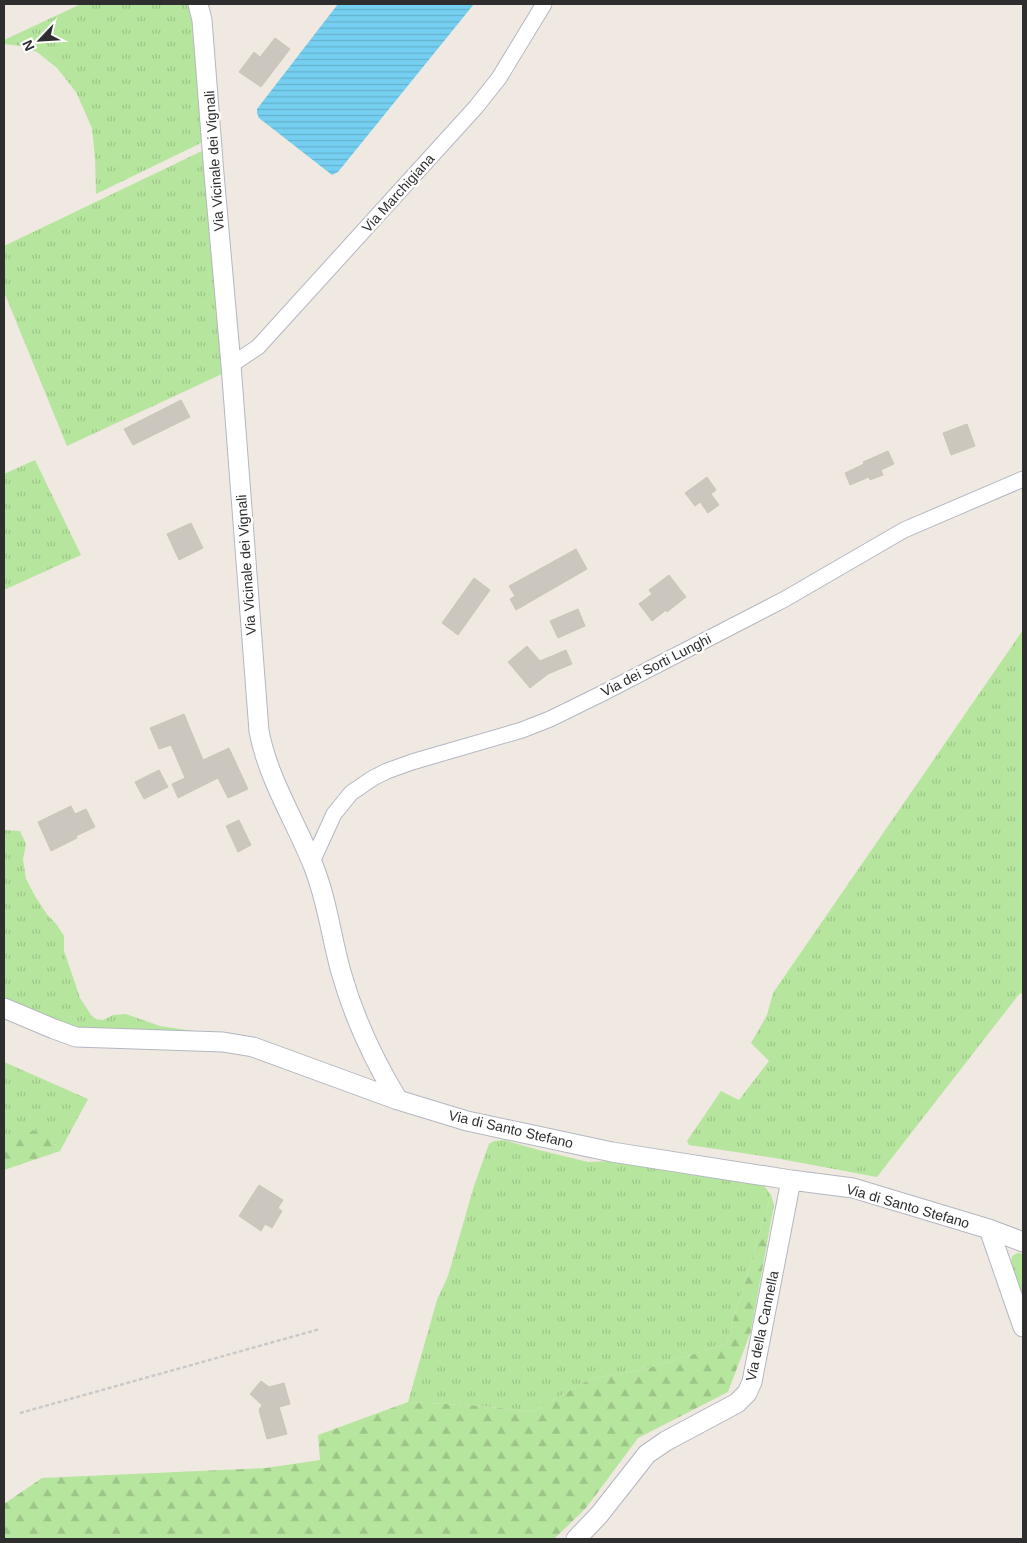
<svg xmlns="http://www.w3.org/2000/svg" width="1027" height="1543" viewBox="0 0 1027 1543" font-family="Arial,sans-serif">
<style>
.grass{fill:url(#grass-tufts)}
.forest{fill:url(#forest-firs)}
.water{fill:url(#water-rules)}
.building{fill:#cbc7bf;stroke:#cbc5ba}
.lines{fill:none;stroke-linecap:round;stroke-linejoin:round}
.minor-casing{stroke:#b4b7c1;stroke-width:17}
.tertiary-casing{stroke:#b4b7c1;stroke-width:21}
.path{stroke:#c9c9c9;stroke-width:2.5;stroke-dasharray:4 2.5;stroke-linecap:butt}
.minor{stroke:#fff;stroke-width:15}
.tertiary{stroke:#fff;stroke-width:19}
.labels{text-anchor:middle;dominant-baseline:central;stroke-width:5;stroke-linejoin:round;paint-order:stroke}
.street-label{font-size:14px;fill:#2e2e2e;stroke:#fff}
</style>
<defs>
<pattern id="grass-tufts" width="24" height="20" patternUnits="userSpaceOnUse" patternTransform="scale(1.25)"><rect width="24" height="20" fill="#b6e59e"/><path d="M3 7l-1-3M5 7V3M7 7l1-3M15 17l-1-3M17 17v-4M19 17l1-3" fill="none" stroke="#9dc588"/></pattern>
<pattern id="forest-firs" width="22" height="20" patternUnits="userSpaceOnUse" patternTransform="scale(1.25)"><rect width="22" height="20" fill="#b6e59e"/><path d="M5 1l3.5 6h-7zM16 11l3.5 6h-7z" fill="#9dc588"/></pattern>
<pattern id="water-rules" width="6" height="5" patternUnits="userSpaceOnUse" patternTransform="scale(1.25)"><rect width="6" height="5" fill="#75cff0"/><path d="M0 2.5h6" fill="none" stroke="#66b2ce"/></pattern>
</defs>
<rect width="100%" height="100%" fill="#efe9e1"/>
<!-- grass -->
<path class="grass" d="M81 4H190L197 57 203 140 199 144 96 194 95 158 92 128 76 92 57 68 37 52 21 46 4 44V40Z
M204 150 222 374 67 446 4 292V246Z
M35 460 81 555 4 590V474Z
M1023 630V995L1020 993 877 1177 775 1158 689 1145 687 1141 721 1091 739 1100 769 1061 751 1043 767 1015 773 993Z
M4 830 20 831 26 844 23 859 26 879 35 896 46 913 57 925 64 936V951L74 980 80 998 91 1015 96 1019 103 1020 113 1015 126 1014 160 1026 207 1033 79 1031 4 1000Z
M4 1062 88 1099 60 1151 51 1138 4 1151Z
M504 1140 535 1149 588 1162 611 1161 763 1184 771 1195 726 1344 643 1370 592 1378 532 1412 483 1406 408 1402 437 1300 448 1276 474 1186 489 1144 494 1141Z
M1018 1253 1023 1254V1303C1018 1289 1009 1272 1012 1256Z"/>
<!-- forest -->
<path class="forest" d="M42 1129 51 1138 60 1151 4 1170V1151L24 1133Z
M771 1195 774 1205 751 1331 728 1392 638 1438 586 1508 554 1539H4V1504L42 1478 266 1468 320 1460 318 1435 408 1402 483 1406 532 1412 592 1378 643 1370 726 1344Z"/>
<!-- water -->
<path class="water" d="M338 4H474L338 172 332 175 259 118 257 113V109Z"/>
<!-- building -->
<path class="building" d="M275 38 290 49 261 87 239 72 254 52 260 57Z
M181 400 190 417 133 445 124 429Z
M967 424 975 446 951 455 943 433Z
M888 451 894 464 881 470 883 475 870 480 869 477 850 485 845 473 864 464 863 462Z
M707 477 716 490 711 494 719 505 708 513 700 502 695 506 685 493Z
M191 523 203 548 179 560 167 534Z
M576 549 587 569 516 610 510 599 515 596 509 586Z
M669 575 686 597 667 612 666 610 652 621 639 604 652 594 649 590Z
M474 578 490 590 458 635 442 623Z
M578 609 585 626 558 638 550 621Z
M527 646 540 661 566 650 572 664 548 674 530 688 508 662Z
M184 714 203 760 229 748 248 789 228 798 218 778 178 798 172 784 185 778 171 745 159 749 150 728Z
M159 770 168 787 144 799 135 782Z
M71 806 75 814 86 809 95 827 76 836 77 838 51 851 38 822Z
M239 820 251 845 238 852 226 826Z
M259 1185 283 1200 278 1208 282 1211 272 1228 265 1224 261 1231 239 1216Z
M261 1381 269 1387 284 1383 290 1404 279 1407 287 1434 267 1439 259 1410 262 1405 250 1394Z"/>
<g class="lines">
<defs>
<path id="minor" d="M231 365 258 347 476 107 499 78 544 4
M312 862 334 814 351 793 373 778 387 771 412 762 522 730 550 719 603 693 785 599 904 530 1023 479"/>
<path id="tertiary" d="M198 4 202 20 214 174 231 365 259 731C268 779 295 820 313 865 327 899 331 936 341 972 354 1018 373 1059 398 1100
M4 1008 54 1029 76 1037 223 1042 253 1047 398 1100 467 1121 612 1152 791 1180 853 1188 989 1229 1023 1242
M989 1229 1023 1327
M576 1539 599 1515 647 1454 666 1441 737 1403 747 1393 752 1382 791 1180"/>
</defs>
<!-- minor casing -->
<use href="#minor" class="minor-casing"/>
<!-- tertiary casing -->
<use href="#tertiary" class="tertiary-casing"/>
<!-- path -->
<path class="path" d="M20 1413 320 1329"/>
<!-- minor -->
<use href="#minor" class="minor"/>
<!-- tertiary -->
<use href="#tertiary" class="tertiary"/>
</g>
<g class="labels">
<!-- street labels -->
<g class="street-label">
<text transform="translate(214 161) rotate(-94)">Via Vicinale dei Vignali</text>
<text transform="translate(398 193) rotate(-48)">Via Marchigiana</text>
<text transform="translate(246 565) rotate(-94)">Via Vicinale dei Vignali</text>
<text transform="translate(656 665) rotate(-27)">Via dei Sorti Lunghi</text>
<text transform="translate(511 1129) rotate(13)">Via di Santo Stefano</text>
<text transform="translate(908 1206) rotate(16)">Via di Santo Stefano</text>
<text transform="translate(762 1326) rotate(-78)">Via della Cannella</text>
</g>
</g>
<!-- border -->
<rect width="1027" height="1543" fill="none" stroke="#2e2e2e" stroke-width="10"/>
<!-- north arrow -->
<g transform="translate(40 40) rotate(245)" stroke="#ffffff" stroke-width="4" paint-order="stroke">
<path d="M0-4L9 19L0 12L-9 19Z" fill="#2e2e2e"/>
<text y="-8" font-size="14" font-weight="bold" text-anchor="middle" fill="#2e2e2e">N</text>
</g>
</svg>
